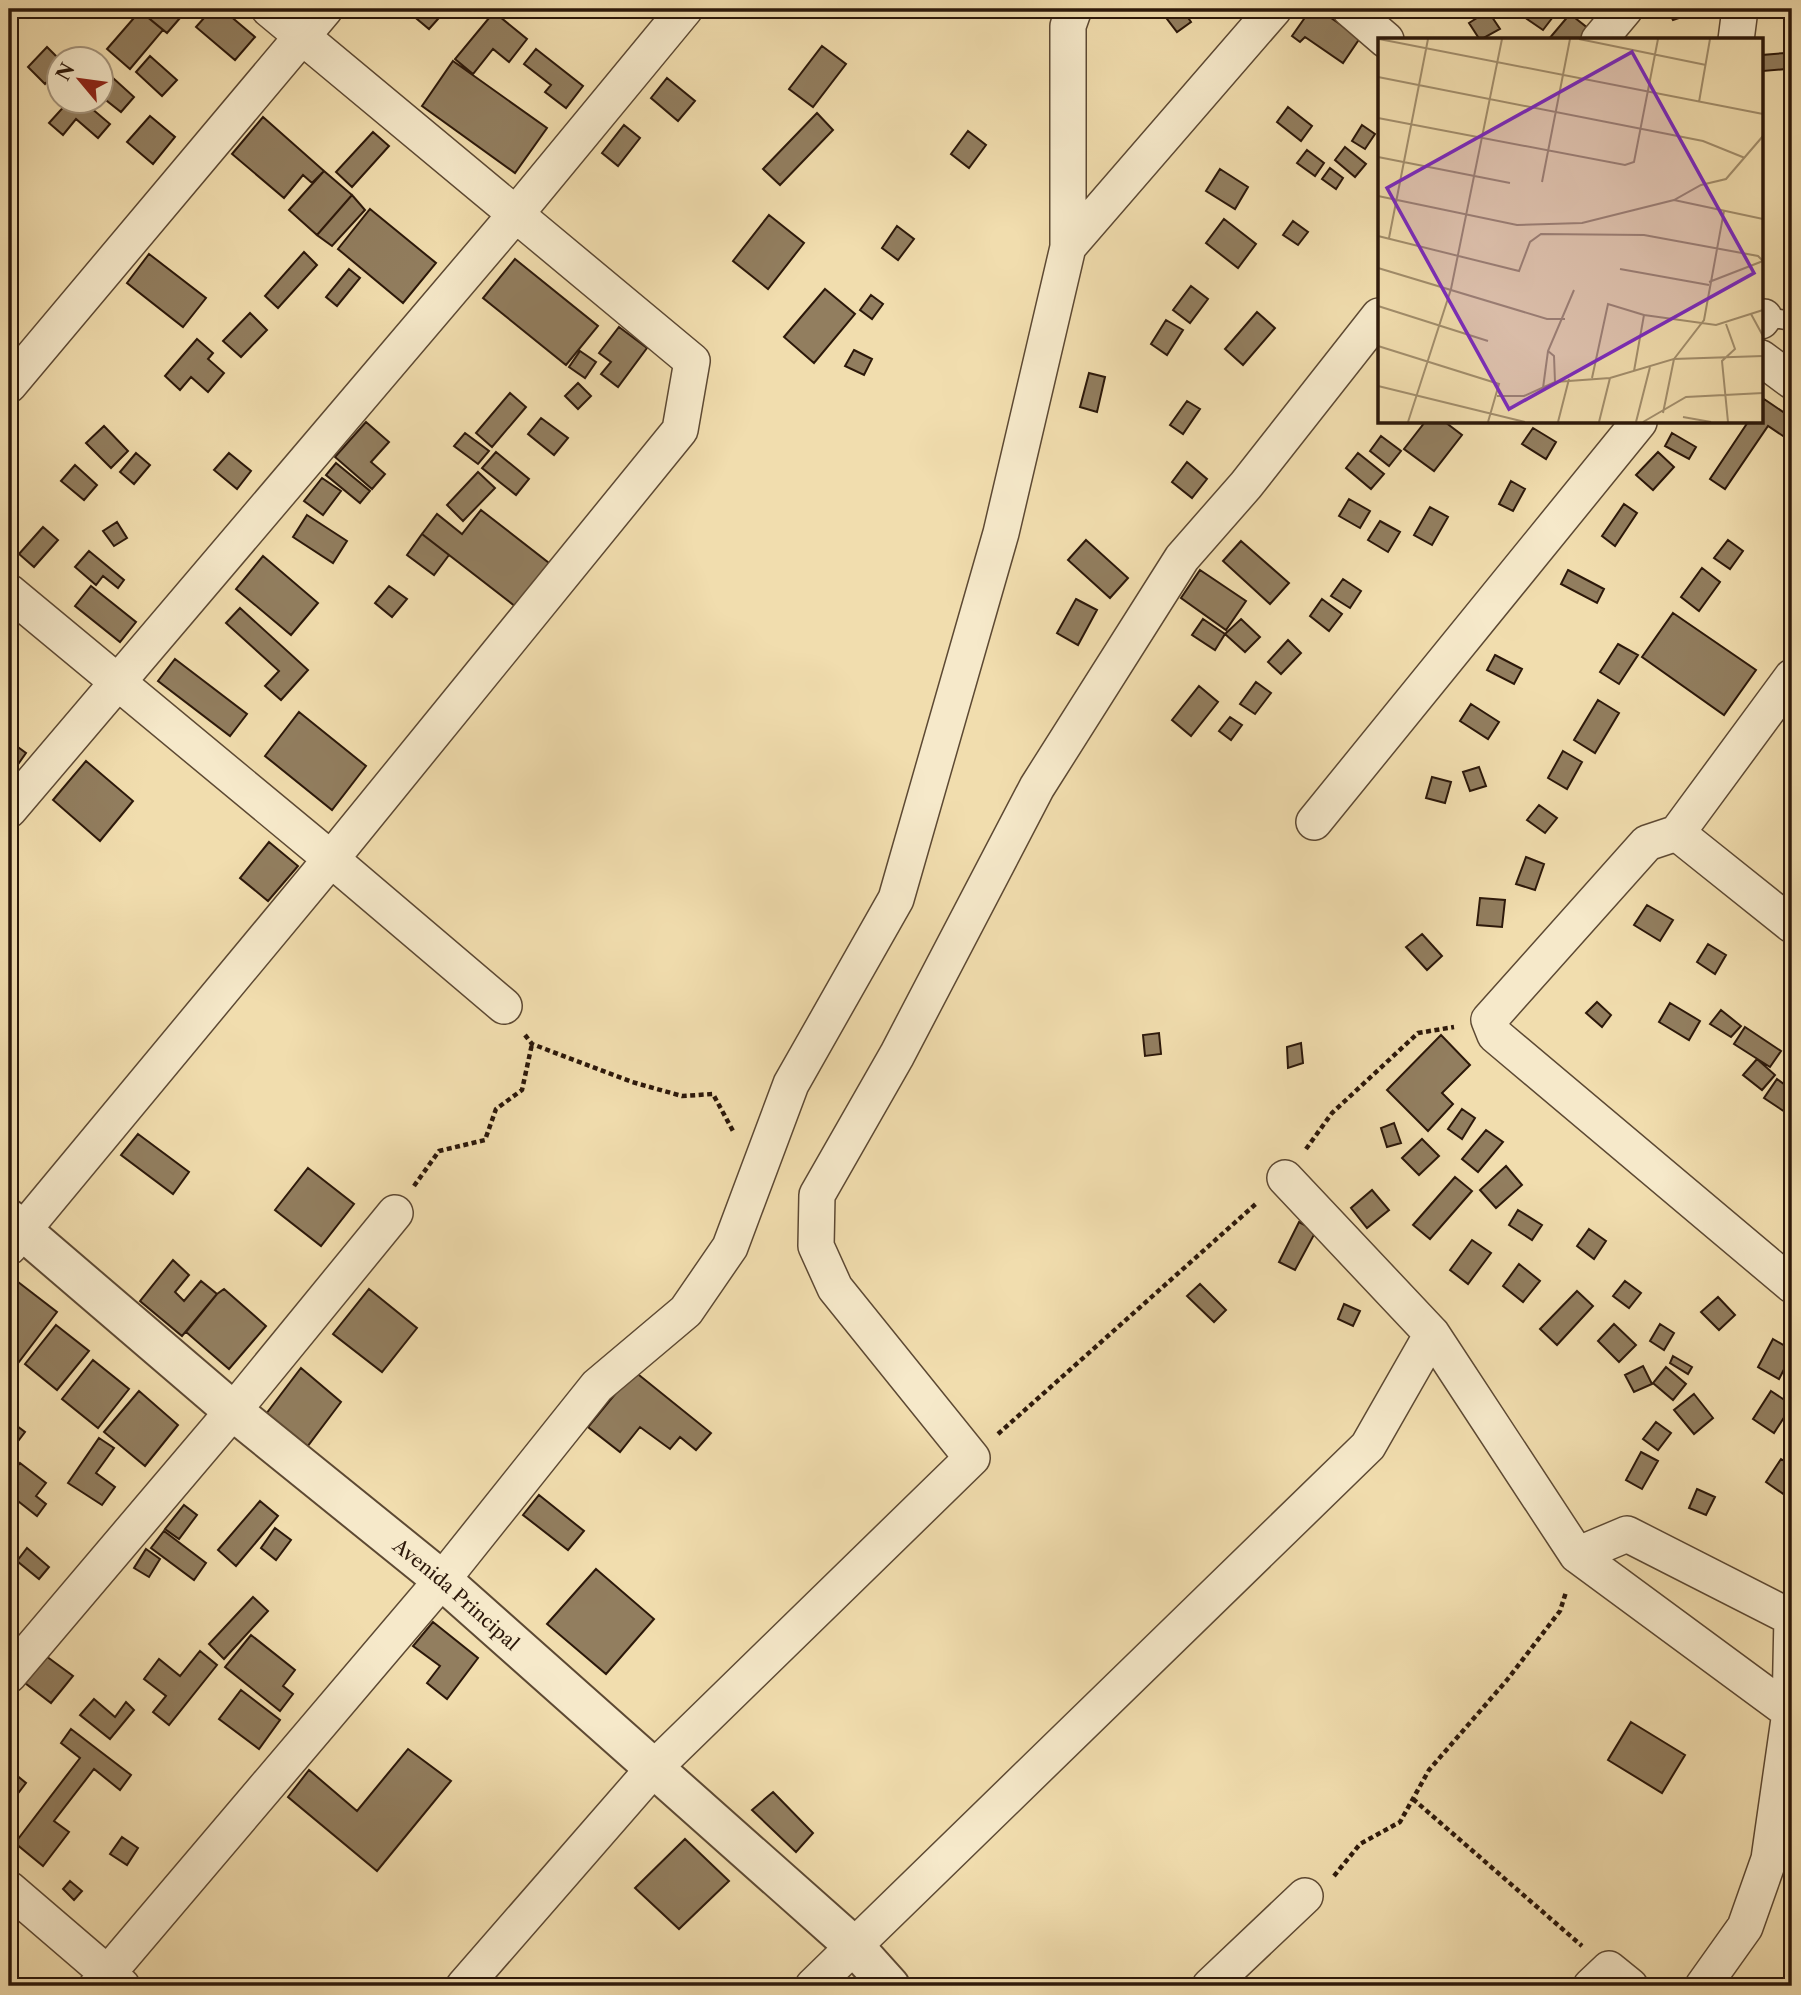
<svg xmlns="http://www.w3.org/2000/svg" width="1801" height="1995" viewBox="0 0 1801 1995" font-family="'Libre Caslon Text',serif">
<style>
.building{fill:#927e5f;stroke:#2c180a;stroke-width:2}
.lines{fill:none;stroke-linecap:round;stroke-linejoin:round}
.service-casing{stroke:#5d4933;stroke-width:21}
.minor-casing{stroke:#5d4933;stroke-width:38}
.tertiary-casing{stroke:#5d4933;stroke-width:42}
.path{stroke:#2c180a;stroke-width:4.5;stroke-dasharray:5 3.5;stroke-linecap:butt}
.service{stroke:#f6e9ca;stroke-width:18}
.minor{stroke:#f6e9ca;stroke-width:35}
.tertiary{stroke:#f6e9ca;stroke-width:38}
.labels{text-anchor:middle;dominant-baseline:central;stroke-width:5;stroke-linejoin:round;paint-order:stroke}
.street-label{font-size:19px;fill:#2c180a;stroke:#f6e9ca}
.inset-road{fill:none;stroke:#a28e6c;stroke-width:2}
.view{fill:#7b2cbf;fill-opacity:0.15;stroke:#7b2cbf;stroke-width:3.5}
.inset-edge{fill:none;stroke:#2c180a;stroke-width:3.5}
</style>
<rect width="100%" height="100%" fill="#f1ddae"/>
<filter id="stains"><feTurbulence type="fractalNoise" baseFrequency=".00286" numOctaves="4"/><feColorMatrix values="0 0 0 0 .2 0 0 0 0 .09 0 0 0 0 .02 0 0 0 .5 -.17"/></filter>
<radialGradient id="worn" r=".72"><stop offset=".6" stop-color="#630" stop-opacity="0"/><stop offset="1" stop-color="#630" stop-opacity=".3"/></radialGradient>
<!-- building -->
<path class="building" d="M150 9H169L180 18 167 33 145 15Z
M212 9H222L255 37 235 60 196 27Z
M405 9H447L429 29Z
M1165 9H1182L1191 22 1177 32 1161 11Z
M1311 9H1318L1360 38 1343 63 1305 37 1300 42 1292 36Z
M1535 9H1559L1543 30 1527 19Z
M1667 9H1689L1691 14 1673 20Z
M140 11 163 30 130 69 107 49Z
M1488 11 1500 29 1480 40 1469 23Z
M494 12 527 39 509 62 493 49 473 74 455 59Z
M1570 14 1589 29 1580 40H1548Z
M822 46 846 64 813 107 789 89Z
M47 47 60 60V68L45 84 28 67Z
M536 49 583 86 566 108 545 92 551 85 524 64Z
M1785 53 1786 69 1763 71 1762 55Z
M150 56 177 80 162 96 136 72Z
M453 61 547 128 515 173 422 106Z
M102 68 134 97 121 112 102 97Z
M667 78 695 101 678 121 651 98Z
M68 102H84L110 124 98 138 76 119 63 135 49 123Z
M1288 107 1312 126 1301 141 1277 122Z
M817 113 833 130 780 185 763 169Z
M150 116 175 137 153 164 127 142Z
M263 117 324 171 312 183 303 175 284 198 232 154Z
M624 125 640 138 618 166 602 153Z
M1362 125 1375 134 1365 149 1352 141Z
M968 131 986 145 969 168 951 154Z
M373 132 389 146 352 187 336 172Z
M1345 147 1366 164 1355 177 1335 160Z
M1307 150 1324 163 1315 176 1297 163Z
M1330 168 1343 178 1336 189 1322 179Z
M1220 169 1248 187 1235 209 1206 191Z
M324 171 352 195 317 235 289 210Z
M352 195 365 210 332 246 317 235Z
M370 209 436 263 403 303 338 249Z
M769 215 804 243 768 289 733 261Z
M1224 219 1256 244 1238 268 1206 243Z
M1293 221 1308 232 1298 245 1283 235Z
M897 226 914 239 898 260 882 248Z
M304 252 317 265 278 308 265 296Z
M149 254 206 298 183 327 127 283Z
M515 259 598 326 566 365 483 298Z
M349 269 360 278 337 306 326 297Z
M1191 286 1208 299 1190 323 1173 310Z
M825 289 855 314 814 363 784 337Z
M871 295 883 304 872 319 860 310Z
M1257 312 1275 328 1243 365 1225 349Z
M250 313 267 330 241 357 223 341Z
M1166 320 1183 330 1167 355 1151 344Z
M619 327 647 348 618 387 601 374 611 362 599 353Z
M197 339 213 353 208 359 224 373 208 392 191 377 180 390 165 376Z
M854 350 872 359 864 375 845 366Z
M580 351 596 362 585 378 569 367Z
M1089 373 1105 377 1097 412 1080 407Z
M578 383 591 396 578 409 565 396Z
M510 393 526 407 492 447 476 433Z
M1764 399 1792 418V442L1768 426 1725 489 1710 479 1748 422H1761V403Z
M1187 401 1200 409 1183 434 1170 425Z
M541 418 568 438 554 455 528 434Z
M366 422 389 442 371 462 385 474 372 489 335 457Z
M1425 422H1445L1462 435 1434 471 1404 449Z
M104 426 128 451 111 468 86 443Z
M1533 428 1556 442 1546 459 1522 444Z
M465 433 489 451 478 464 454 446Z
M1672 433 1696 447 1689 459 1665 446Z
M1381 436 1401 451 1389 466 1370 451Z
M496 452 529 479 516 495 482 468Z
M1658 452 1674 467 1653 490 1636 475Z
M136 453 150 465 134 484 120 472Z
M229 453 251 471 237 489 214 470Z
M1358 453 1384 474 1371 489 1346 468Z
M1187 462 1207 479 1192 498 1172 482Z
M336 463 370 491 360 503 326 475Z
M75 465 97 485 84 500 61 481Z
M478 472 495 488 463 521 447 505Z
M322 478 341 491 323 515 304 501Z
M1511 481 1525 489 1513 511 1499 504Z
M1349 499 1370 511 1360 528 1339 516Z
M1624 504 1637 513 1615 546 1602 536Z
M1430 507 1448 517 1432 545 1414 535Z
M481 510 549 563 516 607 422 534 437 514 462 534Z
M307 515 347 541 333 563 293 537Z
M1380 521 1400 532 1388 552 1368 540Z
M117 522 127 538 114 546 103 531Z
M43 527 58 540 34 567 19 554Z
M422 534 449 555 434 575 407 555Z
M1086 540 1128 578 1110 598 1068 560Z
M1728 540 1743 551 1730 569 1714 558Z
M1241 541 1289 583 1270 604 1223 561Z
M89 551 124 580 118 588 103 576 96 585 75 567Z
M263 556 318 603 291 635 236 589Z
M1702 568 1720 582 1699 611 1681 597Z
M1200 570 1246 601 1226 630 1181 598Z
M1568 570 1604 589 1597 603 1561 584Z
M1343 579 1361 591 1350 608 1331 596Z
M91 586 136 622 120 642 75 606Z
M389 586 407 599 392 617 375 603Z
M1076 599 1097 610 1078 645 1057 633Z
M1322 599 1342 614 1329 631 1310 616Z
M240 608 308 670 281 700 265 686 279 671 226 623Z
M1673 613 1756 670 1724 715 1642 657Z
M1203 619 1225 634 1215 650 1192 635Z
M1241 619 1260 637 1245 652 1225 634Z
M1288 640 1301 653 1281 674 1268 662Z
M1618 644 1638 655 1619 684 1600 672Z
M1495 655 1522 669 1514 684 1487 670Z
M175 659 247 714 230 736 158 681Z
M1256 682 1271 693 1255 714 1240 704Z
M1199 686 1218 702 1191 736 1172 720Z
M1598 700 1619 713 1595 753 1574 740Z
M1471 704 1499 722 1488 739 1460 721Z
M299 712 366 766 332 810 265 756Z
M1230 717 1242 725 1231 740 1219 731Z
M11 742 26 753 9 777V745Z
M1563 751 1582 762 1567 789 1548 778Z
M86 761 133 801 100 841 53 800Z
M1479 767 1486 786 1470 791 1463 772Z
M1432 777 1451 782 1445 803 1426 798Z
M1539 805 1557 818 1545 833 1527 820Z
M269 842 298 866 268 901 240 878Z
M1526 857 1544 864 1535 890 1516 884Z
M1480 898 1505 900 1502 927 1477 925Z
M1647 905 1673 920 1660 941 1634 925Z
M1422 934 1442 956 1427 970 1406 947Z
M1708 944 1726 955 1715 974 1697 962Z
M1597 1002 1611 1015 1602 1027 1586 1013Z
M1670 1003 1700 1021 1689 1040 1659 1022Z
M1721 1010 1741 1026 1731 1037 1710 1024Z
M1745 1027 1781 1051 1770 1067 1734 1044Z
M1159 1033 1161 1054 1145 1056 1143 1035Z
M1441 1035 1470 1065 1442 1093 1453 1104 1428 1131 1387 1090Z
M1301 1043 1303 1063 1288 1068 1287 1047Z
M1757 1059 1775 1075 1762 1090 1743 1075Z
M1777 1079 1792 1090V1109L1788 1114 1764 1098Z
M1462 1109 1475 1118 1462 1139 1448 1129Z
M1394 1123 1401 1143 1387 1147 1381 1128Z
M1486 1130 1503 1142 1478 1172 1462 1159Z
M138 1134 189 1172 173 1194 121 1155Z
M1422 1139 1439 1156 1419 1175 1402 1158Z
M1506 1166 1522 1185 1496 1208 1480 1190Z
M308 1168 354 1204 321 1246 275 1210Z
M1455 1177 1472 1191 1430 1239 1413 1225Z
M1372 1190 1389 1210 1367 1228 1351 1208Z
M1518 1210 1542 1225 1532 1240 1509 1225Z
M1299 1222 1316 1231 1295 1270 1279 1262Z
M1589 1229 1606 1241 1594 1259 1577 1246Z
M1472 1240 1491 1253 1468 1284 1450 1270Z
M173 1260 189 1275 175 1292 184 1301 201 1281 217 1294 182 1336 140 1301Z
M1519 1264 1540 1281 1523 1302 1503 1286Z
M9 1275 57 1312 9 1375Z
M1625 1281 1641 1293 1629 1308 1613 1296Z
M1200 1284 1226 1310 1214 1322 1187 1296Z
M224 1289 266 1326 229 1369 186 1332 217 1294Z
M369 1289 417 1328 382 1372 333 1334Z
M1577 1291 1593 1306 1557 1345 1540 1329Z
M1718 1297 1735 1315 1719 1330 1701 1312Z
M1344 1304 1360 1311 1353 1326 1338 1319Z
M1614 1324 1636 1345 1619 1362 1598 1341Z
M1660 1324 1674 1333 1664 1350 1650 1341Z
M56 1325 89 1351 57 1390 25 1364Z
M1773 1339 1792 1350V1354L1779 1379 1758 1367Z
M1673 1356 1692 1367 1688 1374 1670 1363Z
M93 1360 129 1389 98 1428 62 1399Z
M1643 1366 1652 1384 1634 1392 1625 1375Z
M1666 1367 1686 1384 1673 1400 1653 1383Z
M301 1368 341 1402 307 1447 266 1414Z
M634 1371 711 1433 696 1450 680 1437 670 1449 640 1427 620 1452 588 1427Z
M139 1391 178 1425 145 1466 104 1432Z
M1771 1391 1792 1405 1774 1433 1753 1419Z
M1694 1394 1713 1418 1694 1434 1674 1410Z
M9 1420 25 1432 9 1453Z
M1656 1422 1671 1433 1658 1450 1643 1439Z
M99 1438 114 1448 96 1473 115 1487 102 1505 68 1483Z
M1641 1452 1658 1461 1642 1489 1626 1480Z
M1781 1459 1792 1466V1500L1766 1482Z
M20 1463 46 1483 36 1496 46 1504 37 1516 9 1494V1477Z
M1697 1489 1715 1497 1706 1515 1689 1508Z
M539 1495 584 1531 568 1550 523 1515Z
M260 1501 278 1516 236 1566 218 1550Z
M184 1505 197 1515 179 1539 165 1529Z
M275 1528 291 1540 276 1560 261 1548Z
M164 1531 206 1563 194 1580 151 1548Z
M27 1548 49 1567 39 1579 17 1561Z
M146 1549 160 1559 149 1577 134 1568Z
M596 1569 654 1619 606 1674 547 1624Z
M253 1597 268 1611 224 1659 209 1644Z
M433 1622 478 1658 447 1699 427 1683 440 1666 413 1646Z
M251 1635 295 1670 283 1686 293 1694 280 1711 225 1667Z
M200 1651 217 1665 169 1725 153 1712 166 1696 144 1679 159 1659 180 1676Z
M46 1656 73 1676 51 1703 25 1683Z
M241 1690 280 1720 259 1749 219 1719Z
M94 1699 115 1717 126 1702 134 1710 110 1739 80 1715Z
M1631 1722 1685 1755 1662 1793 1608 1760Z
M71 1729 131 1775 120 1790 94 1769 54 1821 69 1832 43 1866 15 1843 80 1758 61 1743Z
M408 1749 451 1781 377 1871 288 1797 309 1770 357 1811Z
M9 1769 26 1783 9 1805Z
M773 1792 813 1833 796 1852 752 1810Z
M122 1837 138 1848 127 1865 110 1854Z
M685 1839 729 1881 679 1929 635 1888Z
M70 1881 82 1891 74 1900 63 1889Z"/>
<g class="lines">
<defs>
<path id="service" d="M1761 316 1792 321"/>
<path id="minor" d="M1350 9 1386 40
M1599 40 1625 9
M1736 40 1740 9
M1068 247 1274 9
M1761 321 1764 317
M1761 358 1792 381
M9 385 325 9
M9 592 331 859 504 1006
M9 810 515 215 685 9
M1314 822 1639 422
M1677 833 1792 677
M1792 925 1677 833 1647 843 1489 1020 1495 1035 1792 1285
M1285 1178 1432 1334 1577 1555 1790 1712
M9 1247 331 859 680 430 692 361 269 9
M1577 1555 1627 1534 1792 1618
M9 1675 233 1411 395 1213
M9 1889 122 1986
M97 1986 442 1580 597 1386 686 1311 730 1247 791 1084 896 899 1001 533 1068 247V26L1074 9
M464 1986 654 1768 972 1458 835 1288 816 1246 817 1195 897 1055 1037 787 1182 558 1246 485 1379 316
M813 1986 1368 1446 1432 1334
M1210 1986 1305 1896
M1591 1986 1609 1969 1630 1986
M1703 1986 1745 1927 1769 1859 1790 1712 1792 1616"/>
<g id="tertiary">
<path id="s1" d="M9 1219 233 1411 442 1580 854 1946 890 1986"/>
</g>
</defs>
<!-- service casing -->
<use href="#service" class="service-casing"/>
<!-- minor casing -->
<use href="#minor" class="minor-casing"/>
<!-- tertiary casing -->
<use href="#tertiary" class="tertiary-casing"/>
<!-- path -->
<path class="path" d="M525 1035 532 1044 632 1082 682 1096 713 1094 733 1131 732 1134
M1306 1149 1332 1113 1418 1033 1454 1027
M414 1186 439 1151 485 1140 496 1109 522 1090 532 1044
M998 1434 1258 1202
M1413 1799 1582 1946
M1334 1876 1360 1844 1400 1822 1429 1770 1507 1680 1560 1611 1566 1592"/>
<!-- service -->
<use href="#service" class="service"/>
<!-- minor -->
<use href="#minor" class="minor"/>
<!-- tertiary -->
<use href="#tertiary" class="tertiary"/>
</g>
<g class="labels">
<!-- street labels -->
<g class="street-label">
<text stroke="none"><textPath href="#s1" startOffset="584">Avenida Principal</textPath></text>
</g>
</g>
<!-- overview -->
<g transform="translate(1378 38)">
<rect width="385" height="385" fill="#f1ddae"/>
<path class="inset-road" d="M1 1 385 76M201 1 328 27M0 39 325 103 367 120M321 64 332 1M0 80 247 127 256 124 280 1M0 119 132 145M164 144 192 1M0 158 139 187 204 185 296 162 323 147 348 141 385 98M296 162 385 181M0 198 141 233 152 204 163 196 266 197 380 218 385 223M11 200 50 1M0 230 169 281H187M242 231 331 247M331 244 385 223M0 268 110 303M373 276 385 298M266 277 338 287 385 272M348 286 357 311 344 323 350 384M0 308 121 346 110 384M170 313 176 318 177 344M214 340 230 266 266 277 256 333M0 348 147 384M165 350 170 313 196 252M119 358H146L177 344 232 340 296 321 326 282 346 173M285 375 296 321 385 318M305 379 333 384M30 384 73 251 124 1M180 384 191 341M221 384 232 340M258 384 272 329M265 384 308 359 385 355"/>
<path class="view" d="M254 14 376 235 131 371 9 150Z"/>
<rect width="385" height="385" class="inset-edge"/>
</g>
<!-- margin -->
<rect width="1801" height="1995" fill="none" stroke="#f1ddae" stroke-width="35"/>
<rect x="10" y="10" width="1780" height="1974" fill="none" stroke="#2c180a" stroke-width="3.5"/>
<rect x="18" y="18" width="1766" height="1960" fill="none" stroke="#2c180a" stroke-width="2"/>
<!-- north arrow -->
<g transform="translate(80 80) rotate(299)"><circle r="33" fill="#f6e9ca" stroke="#a5957d" stroke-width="2"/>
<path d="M0-5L12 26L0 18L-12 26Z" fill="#8f2418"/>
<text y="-10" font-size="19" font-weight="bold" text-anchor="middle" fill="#2c180a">N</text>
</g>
<rect width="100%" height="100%" filter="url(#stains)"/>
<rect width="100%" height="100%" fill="url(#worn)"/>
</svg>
